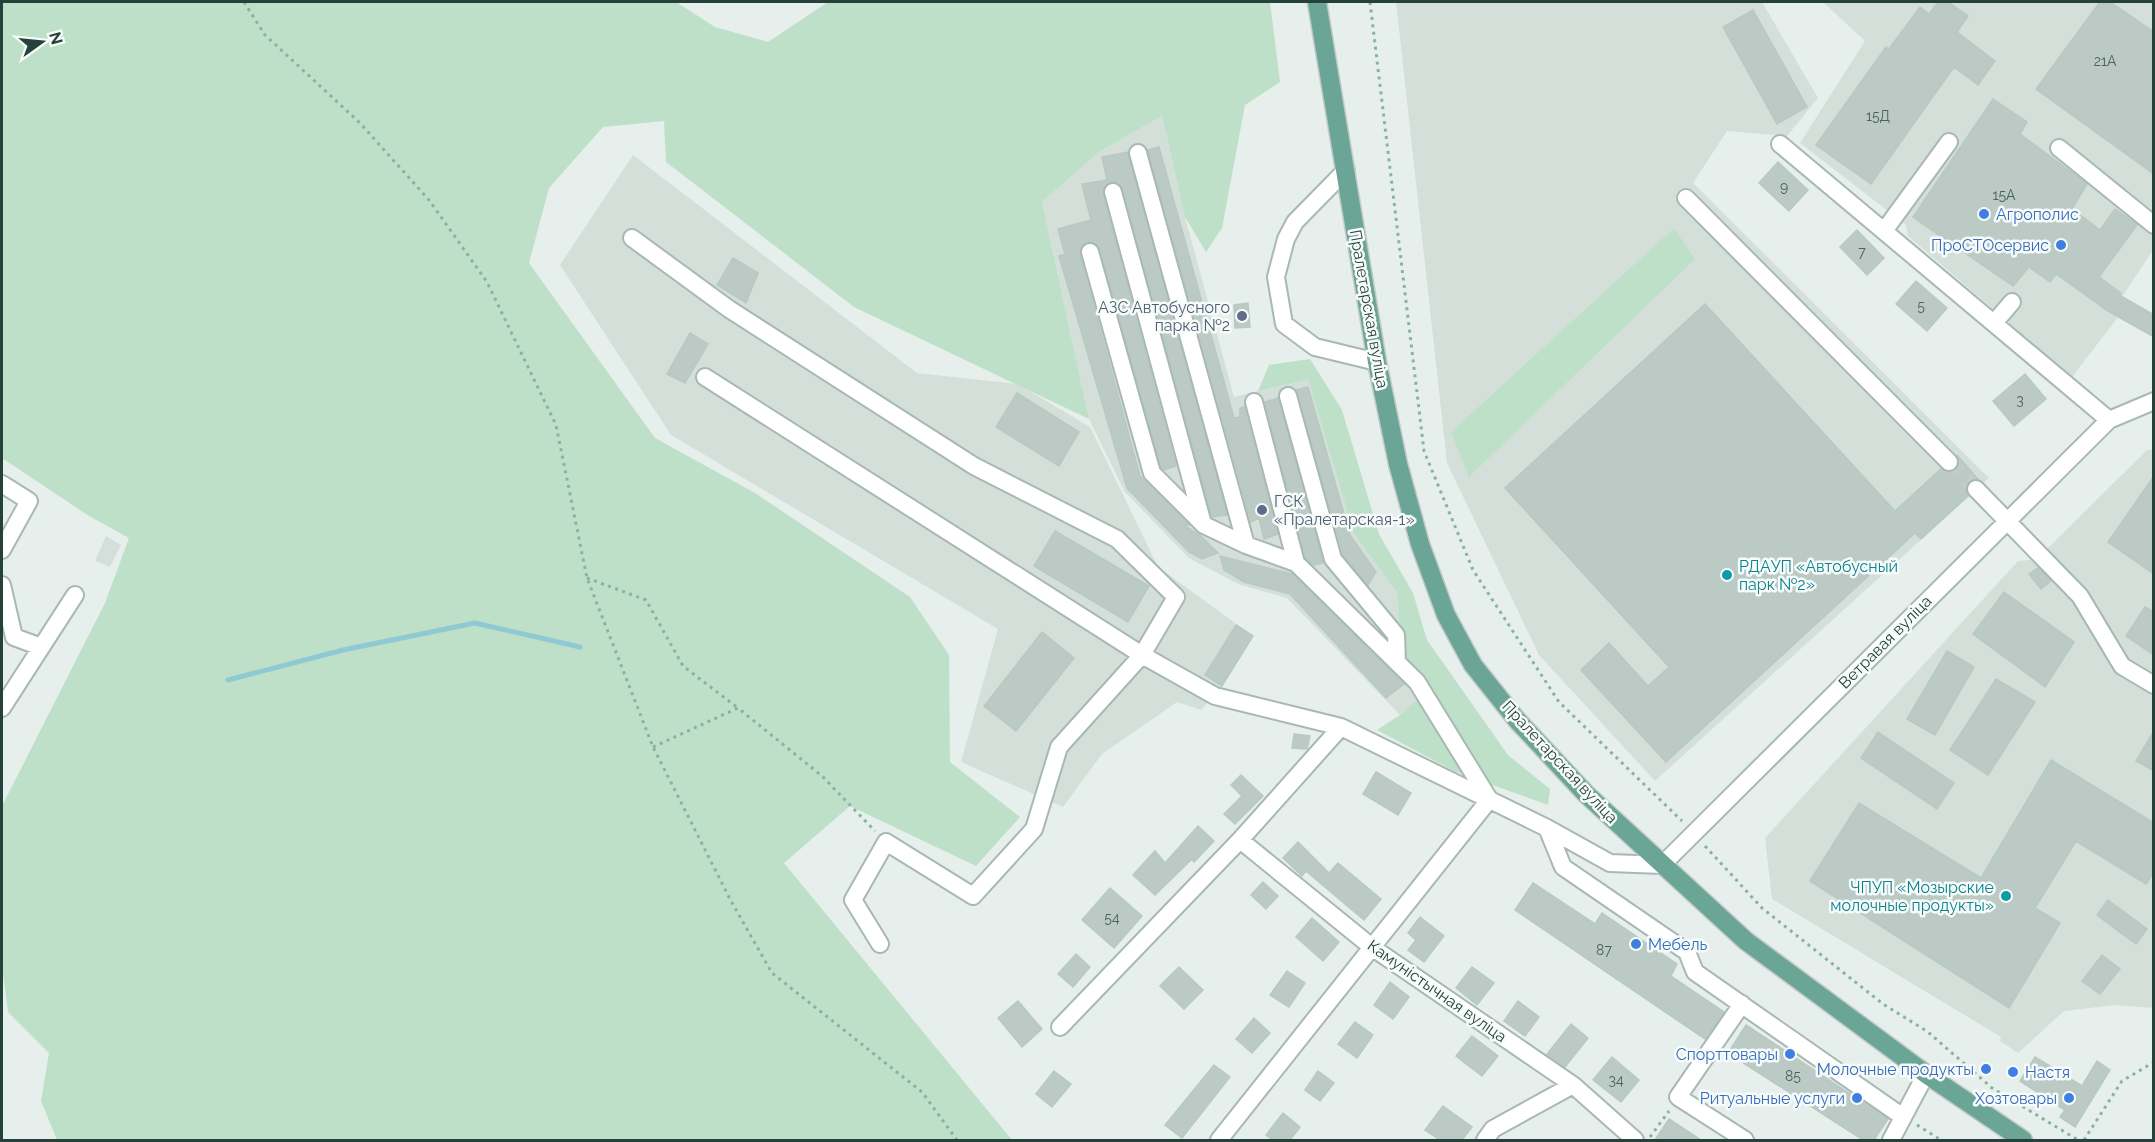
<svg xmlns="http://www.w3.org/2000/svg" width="2155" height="1142" viewBox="0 0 2155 1142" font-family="Raleway,sans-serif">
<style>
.built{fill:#d4dfda}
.green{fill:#bfe0c8}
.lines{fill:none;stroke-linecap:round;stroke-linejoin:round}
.stream{stroke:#8ec9d4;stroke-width:5}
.building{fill:#bbcac4;stroke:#b8c9c2;stroke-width:1.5}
.minor-tunnel{stroke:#bfccc8;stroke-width:16;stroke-dasharray:16 8;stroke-linecap:butt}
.minor-casing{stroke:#a8b8b2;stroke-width:20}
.major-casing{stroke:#c2cac8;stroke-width:21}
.path{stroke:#86b3a5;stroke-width:3;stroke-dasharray:3 4.5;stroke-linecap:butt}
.minor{stroke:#fff;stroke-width:16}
.major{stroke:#6aa596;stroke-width:18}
.shop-dot{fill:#3f7fe0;stroke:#f7fbf9;stroke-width:2}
.service-dot{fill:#5c6f8a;stroke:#f7fbf9;stroke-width:2}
.culture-dot{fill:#0f9aa8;stroke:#f7fbf9;stroke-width:2}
.labels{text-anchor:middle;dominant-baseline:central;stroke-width:5;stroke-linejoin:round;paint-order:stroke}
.number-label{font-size:14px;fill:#4a645c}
.shop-label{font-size:16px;fill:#366cbe;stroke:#f7fbf9;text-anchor:end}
.service-label{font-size:16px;fill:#4e5e75;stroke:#f7fbf9;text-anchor:end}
.street-label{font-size:16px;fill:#24423a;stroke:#f7fbf9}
.culture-label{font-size:16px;fill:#0d838f;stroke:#f7fbf9;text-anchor:start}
</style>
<rect width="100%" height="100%" fill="#e6efeb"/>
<!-- built -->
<path class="built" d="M1396 2H1762L1818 98 1787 136 1727 131 1693 183 1989 478 1655 781 1539 655 1447 463Z
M1823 2H2153V250L2122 297 2119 316 2072 377 1908 236 1906 225 1800 143 1865 41Z
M1162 116 1185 217 1234 397 1308 378 1354 534 1397 592 1402 661 1430 688 1400 715 1287 598 1238 584 1189 558 1125 492 1089 419 1042 202 1099 152Z
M633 155 917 373 1018 384 1090 427 1158 567 1253 636 1222 686 1201 710 1177 702 1102 754 1063 807 961 762 998 629 671 435 560 265Z
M2147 450H2153V1008L2116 1005 2064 1011 2018 1053 2000 1041 2001 1037 1772 899 1765 838 2018 561 2037 559Z
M106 536 121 545 110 567 95 561Z"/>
<!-- green -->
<path class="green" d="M2 2H676L715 27 768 42 828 2H1270L1280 82 1245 105 1222 228 1206 252 1185 217 1162 116 1099 152 1042 202 1089 419 854 307 666 162 664 121 603 127 549 188 529 263 655 438 755 493 910 597 949 655 950 762 1020 817 976 866 850 806 784 863 1012 1140H57L41 1101 49 1053 8 1012 2 965V806L105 603 129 538 89 516 2 458Z
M1674 228 1695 259 1469 477 1451 432Z
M1310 359 1342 410 1379 534 1413 593 1427 640 1508 755 1550 789 1548 805 1454 771 1377 730 1400 715 1430 688 1402 661 1397 592 1354 534 1308 379 1258 391 1269 365Z"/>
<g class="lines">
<!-- stream -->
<path class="stream" d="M228 680 343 650 475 623 580 647"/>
</g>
<!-- building -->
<path class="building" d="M1938 2H1948L1968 16 1957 32 1995 61 1978 85 1954 67 1871 184 1816 145 1886 47 1889 49 1920 7 1929 14Z
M2100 2H2110L2154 32V174L2036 89Z
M1753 10 1807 107 1777 124 1723 27Z
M1993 99 2027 122 2020 134 2087 184 2072 209 2100 230 2115 209 2137 225 2099 277 2121 293 2119 295 2154 315V337L2108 311 2056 274 2050 282 2029 267 2013 286 1913 217Z
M1159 147 1234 418 1240 417V408L1244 407 1278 534 1264 539 1259 518 1251 522 1148 150Z
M1128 152 1227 515 1212 517 1123 189 1116 182 1106 184 1103 195 1176 466 1164 470 1161 468 1100 249 1093 242H1087L1080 249V255L1140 476 1189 525 1185 526 1200 535 1218 553 1202 559 1189 552 1127 488 1059 256 1065 254 1058 229 1091 220 1082 184 1107 180 1102 157Z
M1778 162 1808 190 1789 211 1759 183Z
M1857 230 1884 258 1867 275 1840 247Z
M733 258 758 273 746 303 717 285Z
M1916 281 1947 308 1927 331 1896 304Z
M1248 303 1250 327 1235 328 1234 305Z
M1705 304 1895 511 1941 469 1947 472 1956 470 1959 464 1957 455 1978 479 1968 482 1966 487 1968 496 1921 539 1915 533 1666 762 1581 670 1609 643 1648 686 1669 667 1505 488Z
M690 333 708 344 685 383 667 374Z
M2025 374 2046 399 2014 426 1993 401Z
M1308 387 1350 535 1376 572 1368 585 1343 554 1296 390Z
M1017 393 1079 432 1059 466 996 427Z
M1278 398 1323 562V563L1313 565 1305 558 1265 402Z
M2154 476V574L2108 542Z
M1055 531 1149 586 1128 622 1034 566Z
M1220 556 1292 574 1404 684 1386 698 1290 594 1244 582 1224 570Z
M2038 568 2051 581 2041 589 2029 574Z
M2004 592 2074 642 2045 687 1973 634Z
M2145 607 2154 612V655L2126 636Z
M1236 625 1253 636 1222 686 1205 675Z
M1042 632 1074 658 1016 731 984 706Z
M1947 651 1974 667 1935 735 1907 719Z
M1996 679 2035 702 1988 775 1950 750Z
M2154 731V771L2136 761Z
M1878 732 1954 783 1937 809 1861 758Z
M1294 734 1310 736 1307 749 1292 748Z
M2051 760 2154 823V872L2146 884 2076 841 2035 908 2060 923 2009 1008 1810 881 1859 803 1981 878Z
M1376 772 1411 793 1398 815 1363 794Z
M1241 775 1263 796 1235 824 1224 814 1242 796 1231 785Z
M1198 826 1214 841 1194 862 1192 859 1155 895 1133 875 1155 851 1165 863Z
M1298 842 1329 873 1338 863 1381 899 1364 920 1306 871 1302 876 1283 858Z
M1263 882 1278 896 1266 909 1251 895Z
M1533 883 1595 924 1602 913 1677 964 1671 976 1724 1012 1705 1039 1515 910Z
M1110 888 1142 916 1114 948 1082 920Z
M2108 900 2147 929 2136 944 2097 915Z
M1420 917 1444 936 1424 962 1408 950 1416 940 1408 933Z
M1312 918 1339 942 1323 961 1296 937Z
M1076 954 1090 967 1073 987 1058 974Z
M2102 955 2120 969 2100 994 2082 981Z
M1179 967 1203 990 1184 1009 1160 986Z
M1472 967 1494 983 1477 1005 1456 988Z
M1287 971 1305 983 1289 1007 1270 995Z
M1390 982 1409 997 1393 1019 1374 1005Z
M1018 1001 1042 1029 1022 1047 998 1018Z
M1518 1001 1539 1017 1525 1036 1504 1021Z
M1254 1018 1270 1033 1252 1053 1236 1039Z
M1355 1022 1373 1035 1357 1058 1338 1044Z
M1571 1024 1588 1038 1565 1067 1547 1054Z
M1746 1025 1888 1119 1874 1140H1863L1728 1053Z
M1472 1036 1498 1056 1482 1076 1456 1056Z
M1612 1057 1639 1080 1621 1102 1593 1080Z
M2035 1057 2082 1086 2097 1061 2110 1070 2075 1127 2060 1117 2065 1110 2020 1081Z
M1214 1065 1230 1077 1182 1138 1165 1125Z
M1054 1071 1071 1084 1052 1107 1036 1094Z
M1318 1071 1334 1083 1320 1101 1305 1090Z
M1443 1106 1472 1127 1462 1140H1440L1425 1130Z
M1283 1113 1300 1127 1290 1140H1273L1266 1135Z
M1669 1119 1701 1140H1655Z"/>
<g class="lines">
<!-- minor-tunnel -->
<path class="minor-tunnel" d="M1949 462 1976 489"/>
<defs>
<path id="minor" d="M1780 144 2109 420
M2059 148 2154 225
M1138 153 1246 545
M1346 170 1295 222 1286 239 1276 277 1284 324 1315 347 1377 362
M1113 192 1203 524
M1686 198 1949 462
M1884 231 1949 142
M632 238 729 309 974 466 1117 539 1176 597 1142 655 705 377
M1090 252 1152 473 1204 525 1246 545 1296 563 1417 682 1489 799
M1994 323 2012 302
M1288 396 1333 559 1396 635 1397 662
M1254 402 1296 563
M2 484 29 501 2 550
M1976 489 2080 596 2122 666 2154 685
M2 585 14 637 41 647
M2 708 75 595
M1547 828 1563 867 1687 952 1695 972 1903 1117
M1240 840 1373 948 1573 1085 1635 1140
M880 944 853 900 886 842 973 896 1034 829 1059 747 1142 655 1215 696 1341 727 1547 828 1610 863 1662 865 2109 420 2154 401
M1742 1004 1678 1097 1745 1140
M1060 1027 1240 840 1341 727
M1219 1140 1489 800
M1485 1140 1493 1129 1573 1085
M1891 1140 1926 1074"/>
<path id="major" d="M1317 2 1377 362 1398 464 1420 544 1446 615 1473 665 1516 719 1586 794 1746 941 1926 1074 2023 1140"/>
</defs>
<!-- minor casing -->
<use href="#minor" class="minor-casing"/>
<!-- major casing -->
<use href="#major" class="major-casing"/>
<!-- path -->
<path class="path" d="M244 2 265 35 360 123 429 200 487 282 556 425 587 578 653 747 731 901 772 973 922 1092 957 1140
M1370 2 1424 451 1473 570 1559 702 1682 821
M587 578 646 600 683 666 738 708
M653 747 738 708 822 776 875 831
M1705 846 1762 908 1883 1004 1928 1032 1992 1088 2078 1140
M1917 1125 1941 1140
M1650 1137 1669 1111
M2084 1140 2122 1081 2154 1062"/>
<!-- minor -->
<use href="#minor" class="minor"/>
<!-- major -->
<use href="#major" class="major"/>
</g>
<!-- markers -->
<g class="shop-dot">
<circle cx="1984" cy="214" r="6"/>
<circle cx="2061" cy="245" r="6"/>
<circle cx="1636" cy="944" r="6"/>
<circle cx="1790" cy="1054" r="6"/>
<circle cx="1986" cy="1069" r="6"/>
<circle cx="2013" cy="1072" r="6"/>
<circle cx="1857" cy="1098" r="6"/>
<circle cx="2069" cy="1098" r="6"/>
</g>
<g class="service-dot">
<circle cx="1242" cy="316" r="6"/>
<circle cx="1262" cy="510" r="6"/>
</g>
<g class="culture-dot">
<circle cx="1727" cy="575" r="6"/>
<circle cx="2006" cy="896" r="6"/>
</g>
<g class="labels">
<!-- number labels -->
<g class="number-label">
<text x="2105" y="61">21А</text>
<text x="1878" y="116">15Д</text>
<text x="1784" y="187">9</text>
<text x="2004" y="195">15А</text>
<text x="1862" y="252">7</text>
<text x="1921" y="306">5</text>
<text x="2020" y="400">3</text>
<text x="1112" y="918">54</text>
<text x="1604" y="950">87</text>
<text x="1793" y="1076">85</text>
<text x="1616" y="1080">34</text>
</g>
<!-- shop labels -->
<g class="shop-label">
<text x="1996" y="214" text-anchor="start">Агрополис</text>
<text x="2049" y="245">ПроСТОсервис</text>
<text x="1648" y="944" text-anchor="start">Мебель</text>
<text x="1778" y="1054">Спорттовары</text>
<text x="1974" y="1069">Молочные продукты</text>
<text x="2025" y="1072" text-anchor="start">Настя</text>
<text x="1845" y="1098">Ритуальные услуги</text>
<text x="2057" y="1098">Хозтовары</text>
</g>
<!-- service labels -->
<g class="service-label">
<text x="1230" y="307">АЗС Автобусного<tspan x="1230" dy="18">парка №2</tspan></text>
<text x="1274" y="501" text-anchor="start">ГСК<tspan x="1274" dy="18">«Пралетарская-1»</tspan></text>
</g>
<!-- street labels -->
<g class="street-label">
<text transform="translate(1369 309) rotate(80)">Пралетарская вуліца</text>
<text transform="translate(1885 642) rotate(-45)">Ветравая вуліца</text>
<text transform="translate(1560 762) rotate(47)">Пралетарская вуліца</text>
<text transform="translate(1437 991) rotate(35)">Камуністычная вуліца</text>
</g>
<!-- culture labels -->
<g class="culture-label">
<text x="1739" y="566">РДАУП «Автобусный<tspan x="1739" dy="18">парк №2»</tspan></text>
<text x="1994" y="887" text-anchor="end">ЧПУП «Мозырские<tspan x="1994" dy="18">молочные продукты»</tspan></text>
</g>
</g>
<!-- border -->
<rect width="2155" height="1142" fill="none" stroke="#24423a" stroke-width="6"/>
<!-- north arrow -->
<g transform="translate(42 42) rotate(75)" stroke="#f7fbf9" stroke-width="4.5" paint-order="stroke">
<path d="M0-4.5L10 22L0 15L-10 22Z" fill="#24423a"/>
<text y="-9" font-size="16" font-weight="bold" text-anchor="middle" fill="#24423a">N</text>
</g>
</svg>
